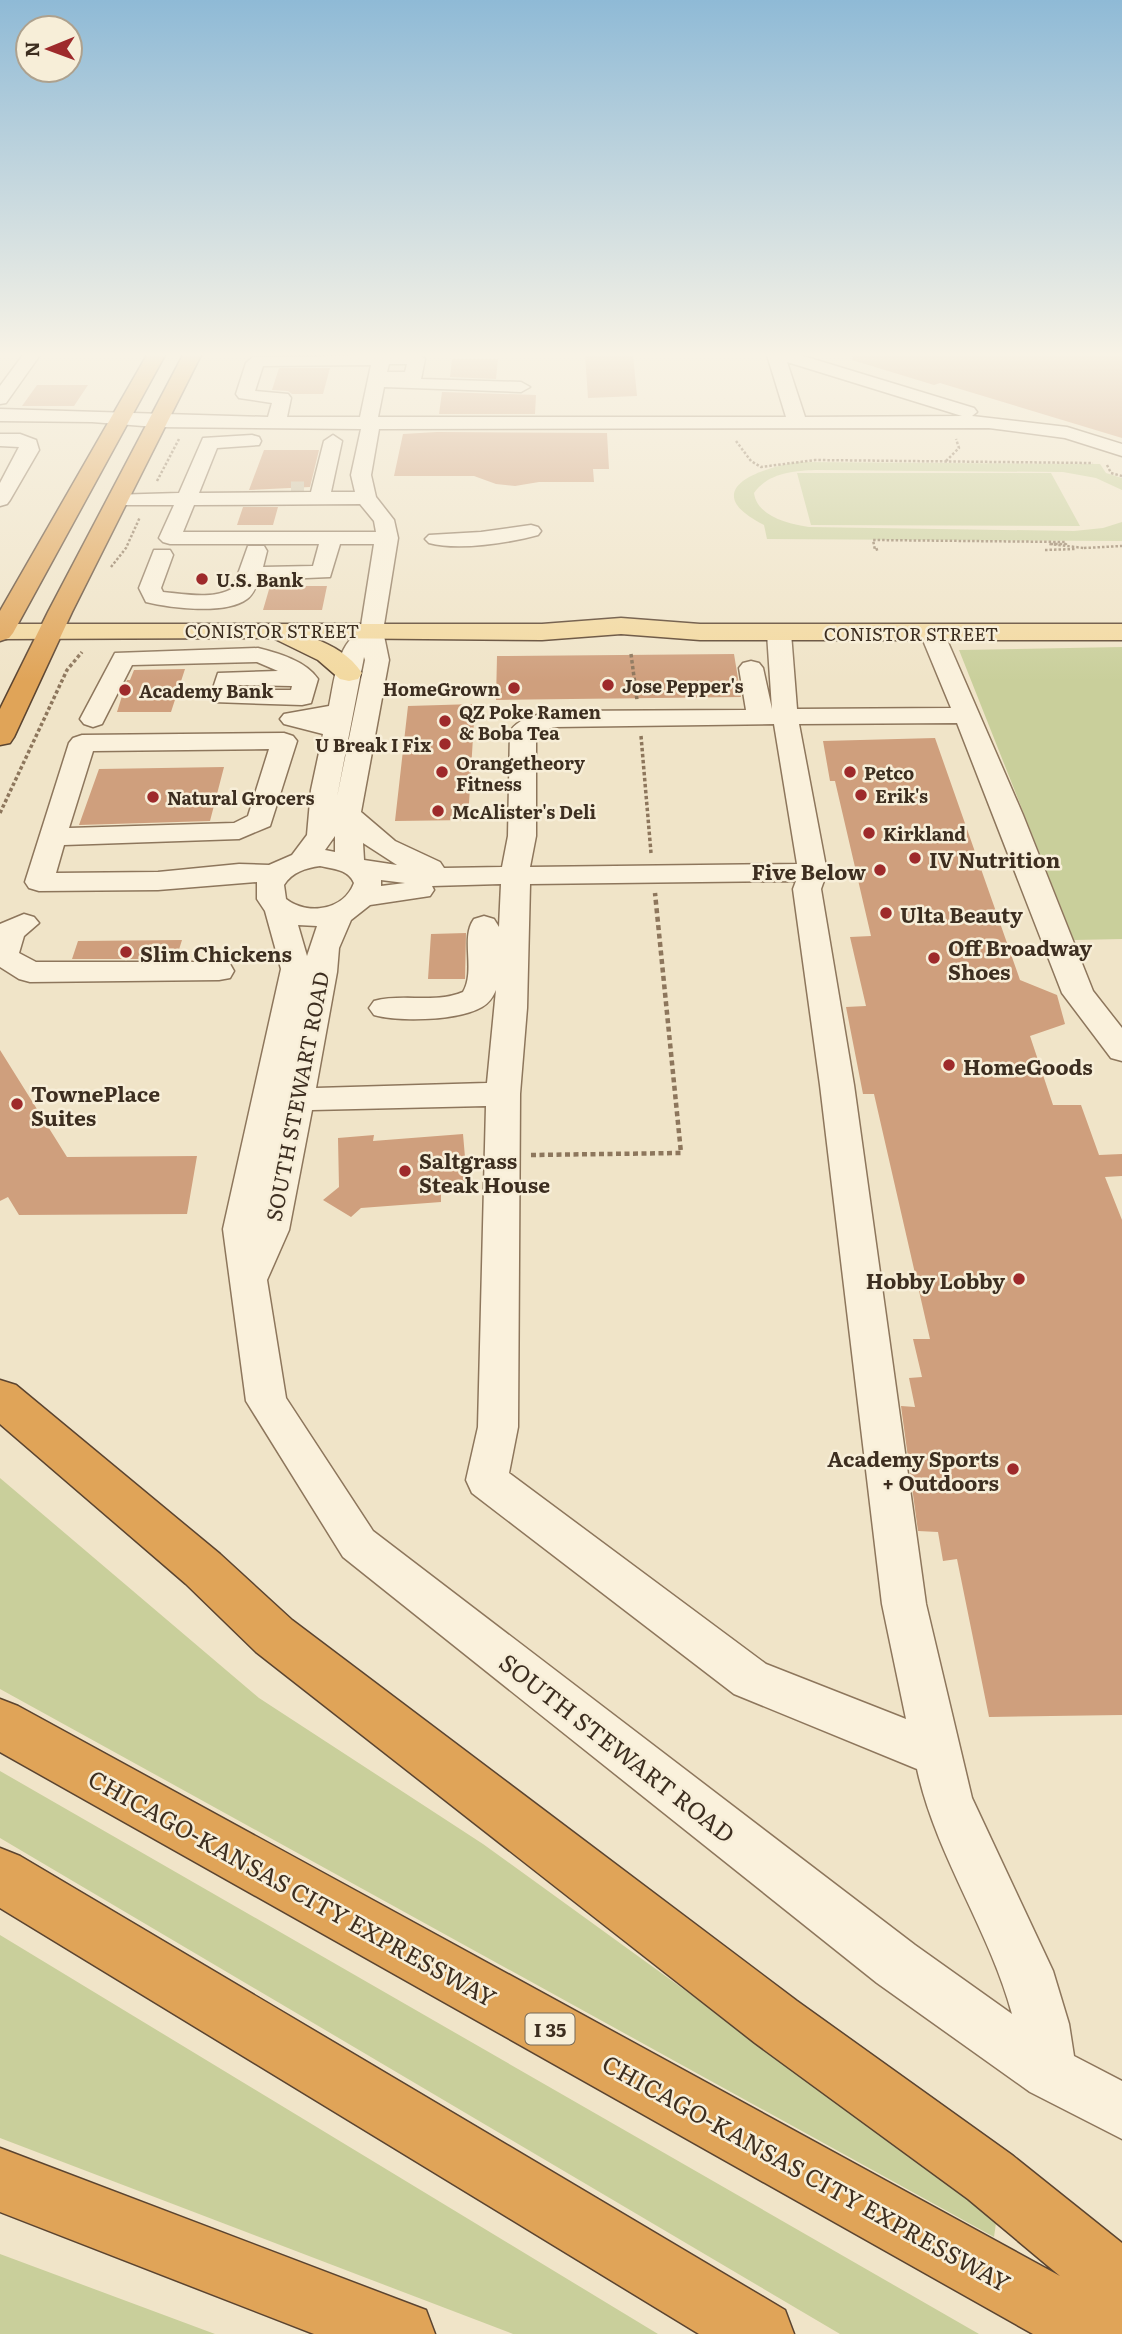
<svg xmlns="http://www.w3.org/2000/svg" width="1122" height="2334" viewBox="0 0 1122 2334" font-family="Literata,serif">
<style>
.green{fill:#c9cf9b}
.building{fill:#cf9f7d}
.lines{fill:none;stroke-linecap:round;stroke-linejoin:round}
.minor-tunnel{stroke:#ccc0a6;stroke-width:19;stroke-dasharray:19 10;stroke-linecap:butt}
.minor-casing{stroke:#8d765c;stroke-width:3}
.major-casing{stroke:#5b4430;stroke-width:3}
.highway-casing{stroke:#5b4430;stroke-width:3}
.path-far2{stroke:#8d765c;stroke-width:2.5;stroke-dasharray:2.5 2;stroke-linecap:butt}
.path-far1{stroke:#8d765c;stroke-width:3.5;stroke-dasharray:3.5 2.5;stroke-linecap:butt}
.path{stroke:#8d765c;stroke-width:4.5;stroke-dasharray:5 3.5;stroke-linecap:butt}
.minor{fill:#faf1dc;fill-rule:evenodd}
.major{fill:#f3d9a0;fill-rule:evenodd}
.highway{fill:#e0a458;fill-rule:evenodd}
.poi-dot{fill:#9e2a2b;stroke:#f7eed8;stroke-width:2.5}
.labels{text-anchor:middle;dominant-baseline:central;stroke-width:5;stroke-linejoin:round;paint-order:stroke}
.far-poi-label{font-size:18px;font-weight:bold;fill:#3d2e20;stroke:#f7eed8;text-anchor:start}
.far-street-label{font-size:18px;fill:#3d2e20;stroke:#f7eed8}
.shield{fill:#f7eed8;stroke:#756857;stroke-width:2}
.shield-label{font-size:19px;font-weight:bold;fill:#3d2e20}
.poi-label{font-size:21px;font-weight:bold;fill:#3d2e20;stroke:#f7eed8;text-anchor:start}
.street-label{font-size:21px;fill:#3d2e20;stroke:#f7eed8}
.near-street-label{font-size:24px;fill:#3d2e20;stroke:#f7eed8}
</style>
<rect width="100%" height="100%" fill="#f0e4c8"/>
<!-- green -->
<path class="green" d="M799 462 1100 464 1106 473 1122 478V490L1096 478 1063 472 815 470C793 471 768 473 754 493 757 516 788 524 809 527L1074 531 1103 528 1122 522V541L767 539 764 525C697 491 757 468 799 462Z
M797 473H1051L1080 526 811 525Z
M1122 647V939L1074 940 959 650Z
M0 1478 259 1698 483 1844 997 2216 994 2237 0 1689Z
M0 1771 979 2334H840L0 1838Z
M0 1935 658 2334H513L0 2138Z
M0 2254 215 2334H0Z"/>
<!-- building -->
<path class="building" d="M585 355H633L637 396 588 398Z
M853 355H1122V438L940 383 934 385 852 360Z
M452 359H498L496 379 450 377Z
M279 368H330L323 394H292L288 391 272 390Z
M37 385H88L74 406H22Z
M442 392 536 395 535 414H439Z
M437 432 607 433 609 469H593L594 482H539L515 486 496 484 474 476H394L403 434Z
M264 450H319L310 487 249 490Z
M278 507 273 525H237L243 507Z
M270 586H327L322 610H263Z
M734 654 741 697 496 700 497 656Z
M185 669 171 712H117L127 680H130L134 670Z
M475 704 468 820 395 821 408 706Z
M935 738 1020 980 1057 995 1065 1024 1030 1036 1053 1105H1081L1099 1155 1122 1154V1176L1105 1177 1122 1220V1715L989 1717 957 1559 943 1561 938 1532 918 1531 901 1406 915 1407 909 1378 922 1377 913 1339H930L874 1094H863L846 1007 866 1006 850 937 871 936 835 781H830L823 741Z
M224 767 210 821 79 825 99 769Z
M466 933 465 979H428L431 934Z
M182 940 176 959H72L78 941Z
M0 1050 67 1157 197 1156 187 1214 19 1215 8 1197 0 1201Z
M463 1134 468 1192 441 1194V1202L361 1208 351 1217 323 1200 339 1187 338 1138 374 1135 373 1141Z"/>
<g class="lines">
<!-- minor-tunnel -->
<path class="minor-tunnel" d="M291 491H304"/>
<defs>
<path id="minor" d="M23 355H40L6 403 0 404V386Z
M420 355 425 359 421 379 521 382 530 387 521 392 384 387 378 417H786L767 355H800L974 408 977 412 972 416 1067 427 1122 444V456L1065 438 989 428 379 429 371 475 376 497 394 520 398 538 383 631 389 660 361 812 395 841 440 862 444 868 502 867 508 836 510 731C520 717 538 715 554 711L746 710 739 668 743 663 751 661 759 663 763 668 772 709 767 633 771 628H787L791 633 797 709 951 708 920 633 924 628H940L944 633 1023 815 1093 991 1122 1028V1061L1111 1058 1062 993 957 723 799 724 827 872 821 889 854 1085 926 1604 972 1798 1053 1971 1069 2024 1074 2056 1122 2081V2139L1030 2092 877 1983 343 1557 246 1401 223 1229 281 969 265 911 257 899V882L158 890 39 891 29 888 25 882 69 743 73 738 82 735 284 733 293 736 297 741 270 826 239 839 64 845 56 873 158 872 239 864 269 865 292 855 307 835 311 790 323 734 284 724 280 719 284 714 329 706C334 683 337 643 360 632L374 544H340L330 577 259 580C256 587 253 595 247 599 226 615 170 608 146 602L139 588 154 550H170L173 555 161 588 163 592C184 594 214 600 233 588L248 546H264L267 551 263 567 313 566 319 544H170L163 542 159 538 174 505H118L111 503 108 499 111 495 179 493 203 438 252 435 259 437 261 441 259 445 217 448 199 493 311 492 324 441 333 435 342 441 331 492H355L351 475 361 429 156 427 92 422 0 421V409L268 417 272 403 239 398 236 394 246 363 253 357ZM787 362 962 416H964L805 417ZM389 364H407L405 372H387ZM371 365 360 417H287L291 398 288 394 255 391 263 366ZM360 504 374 521 376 532H183L194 505ZM364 657 365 660 337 797ZM774 724 797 864 530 867 536 836V734L554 727ZM269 749 248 816 234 823 69 828 93 751ZM335 836V852L325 850ZM363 843 397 865 364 860ZM320 866C333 869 348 869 354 883 344 910 308 916 286 899L284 885C292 872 306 868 320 866ZM381 880 405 883 381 886ZM796 881 793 889 820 1085 882 1604 906 1719 766 1664 509 1473 518 1427 520 1094 527 1008 530 884ZM501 884 499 927 494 919 484 916 474 919C460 938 476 970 463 992 435 1004 403 993 374 1001L369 1008 374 1015C400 1022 458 1021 482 1007 489 1003 493 997 496 990L487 1083 316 1088 337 972 339 948 351 920 370 905 430 896 434 890 432 886ZM298 925 317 926 307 956ZM486 1106 478 1427 466 1480 472 1493 734 1694 917 1769C936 1856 989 1929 1012 2014L915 1945 373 1531 286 1398 267 1280 289 1230 312 1110Z
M0 434H20L36 440 39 450 10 500 7 504 0 506V483L19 447 0 446Z
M531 525 538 527 541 531 538 535C509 543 458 551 429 543L425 539 429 535 481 532Z
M258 648C278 653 306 661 318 679L311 703 302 705 213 702 210 697 218 673 278 671 257 662 132 665 102 724 93 727 84 724 80 719 115 653ZM237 685 292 686 291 690H236Z
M24 914 34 917 39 923 24 936 19 953 36 962H219L230 964 234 971 230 978 219 980 30 982 19 979 0 967V924Z"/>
<path id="major" d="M621 618 700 624H1122V640H700L621 634 542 640 313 638C333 646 350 655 362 673L358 679 349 681 340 679 318 660 273 638 0 639 1 624H542Z"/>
<path id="highway" d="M147 355H165L13 633 9 638 0 641V611Z
M183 355H201L72 612 14 737 10 743 0 745V709L48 612Z
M0 1380 16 1385 220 1554 292 1620 797 2001 1012 2155 1122 2243V2334H1033L0 1752V1699L18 1706 1060 2276 968 2199 755 2043 256 1652 186 1584 0 1424Z
M0 1848 20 1856 785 2310 794 2334H699L0 1908Z
M0 2148 426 2310 435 2334H314L0 2212Z"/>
</defs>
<!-- minor casing -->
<use href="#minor" class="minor-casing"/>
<!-- major casing -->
<use href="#major" class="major-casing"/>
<!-- highway casing -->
<use href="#highway" class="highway-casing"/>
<!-- path-far2 -->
<path class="path-far2" d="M736 441 751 461 761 467 815 460 1093 463
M946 461 959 448 956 439
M1107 465 1111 473 1122 476
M157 481 179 439
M1084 548 1122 546
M878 549 875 550 873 540 1065 542 1066 544H1049L1084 548
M1045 550 1075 549
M111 567 126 548 140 517"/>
<!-- path-far1 -->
<path class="path-far1" d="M631 654 637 700
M641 736 651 853
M0 813 67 670 82 652"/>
<!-- path -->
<path class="path" d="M531 1155 681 1153 655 893"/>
<!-- minor -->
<use href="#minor" class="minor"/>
<!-- major -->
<use href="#major" class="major"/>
<!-- highway -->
<use href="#highway" class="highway"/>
</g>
<!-- sky -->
<linearGradient id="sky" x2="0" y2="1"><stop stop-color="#8fbad6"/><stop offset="0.52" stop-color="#f8f3e6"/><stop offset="1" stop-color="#f8f3e6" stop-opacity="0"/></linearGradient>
<rect width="1122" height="682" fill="url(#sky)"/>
<!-- markers -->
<g class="poi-dot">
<circle cx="202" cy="579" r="7"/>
<circle cx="608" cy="685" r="7"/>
<circle cx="514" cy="688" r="7"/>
<circle cx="125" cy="690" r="7"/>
<circle cx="445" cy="721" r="7"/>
<circle cx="445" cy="744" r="7"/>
<circle cx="442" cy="772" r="7"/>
<circle cx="850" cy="772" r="7"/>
<circle cx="861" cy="795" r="7"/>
<circle cx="153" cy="797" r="7"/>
<circle cx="438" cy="811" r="7"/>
<circle cx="869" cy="833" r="7"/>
<circle cx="915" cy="858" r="7"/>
<circle cx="880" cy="870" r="7"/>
<circle cx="886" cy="913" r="7"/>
<circle cx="126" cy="952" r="7"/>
<circle cx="934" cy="958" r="7"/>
<circle cx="949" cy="1065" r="7"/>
<circle cx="17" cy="1104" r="7"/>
<circle cx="405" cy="1171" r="7"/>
<circle cx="1019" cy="1279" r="7"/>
<circle cx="1013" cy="1469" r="7"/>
</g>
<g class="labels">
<!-- far-poi labels -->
<g class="far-poi-label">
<text x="216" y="579">U.S. Bank</text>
<text x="622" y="685">Jose Pepper's</text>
<text x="500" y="688" text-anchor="end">HomeGrown</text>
<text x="139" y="690">Academy Bank</text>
<text x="459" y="711">QZ Poke Ramen<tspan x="459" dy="21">&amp; Boba Tea</tspan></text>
<text x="431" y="744" text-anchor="end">U Break I Fix</text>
<text x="456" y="762">Orangetheory<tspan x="456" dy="21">Fitness</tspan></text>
<text x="864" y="772">Petco</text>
<text x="875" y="795">Erik's</text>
<text x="167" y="797">Natural Grocers</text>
<text x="452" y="811">McAlister's Deli</text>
<text x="883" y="833">Kirkland</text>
</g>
<!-- far-street labels -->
<g class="far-street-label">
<text x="272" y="630">CONISTOR STREET</text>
<text x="911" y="633">CONISTOR STREET</text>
</g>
<!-- shield labels -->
<rect class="shield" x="525.5" y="2013.5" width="49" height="31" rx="5"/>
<g class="shield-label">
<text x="550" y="2029">I 35</text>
</g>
<!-- poi labels -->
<g class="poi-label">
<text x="929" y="858">IV Nutrition</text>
<text x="866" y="870" text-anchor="end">Five Below</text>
<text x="900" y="913">Ulta Beauty</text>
<text x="948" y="946">Off Broadway<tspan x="948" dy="24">Shoes</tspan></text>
<text x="140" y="952">Slim Chickens</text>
<text x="963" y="1065">HomeGoods</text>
<text x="31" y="1092">TownePlace<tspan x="31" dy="24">Suites</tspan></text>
<text x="419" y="1159">Saltgrass<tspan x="419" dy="24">Steak House</tspan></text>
<text x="1005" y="1279" text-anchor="end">Hobby Lobby</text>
<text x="999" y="1457" text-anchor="end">Academy Sports<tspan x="999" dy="24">+ Outdoors</tspan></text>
</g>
<!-- street labels -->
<g class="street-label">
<text transform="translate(296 1096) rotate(-79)">SOUTH STEWART ROAD</text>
</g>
<!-- near-street labels -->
<g class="near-street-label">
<text transform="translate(618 1747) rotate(38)">SOUTH STEWART ROAD</text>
<text transform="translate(293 1887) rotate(29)">CHICAGO-KANSAS CITY EXPRESSWAY</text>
<text transform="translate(807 2172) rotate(29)">CHICAGO-KANSAS CITY EXPRESSWAY</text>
</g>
</g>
<!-- north arrow -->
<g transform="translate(49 49) rotate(269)"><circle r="33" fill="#f7eed8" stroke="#ada18e" stroke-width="2"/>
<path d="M0-5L12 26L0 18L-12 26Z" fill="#9e2a2b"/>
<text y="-10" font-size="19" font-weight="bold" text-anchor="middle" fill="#3d2e20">N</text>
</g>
</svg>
